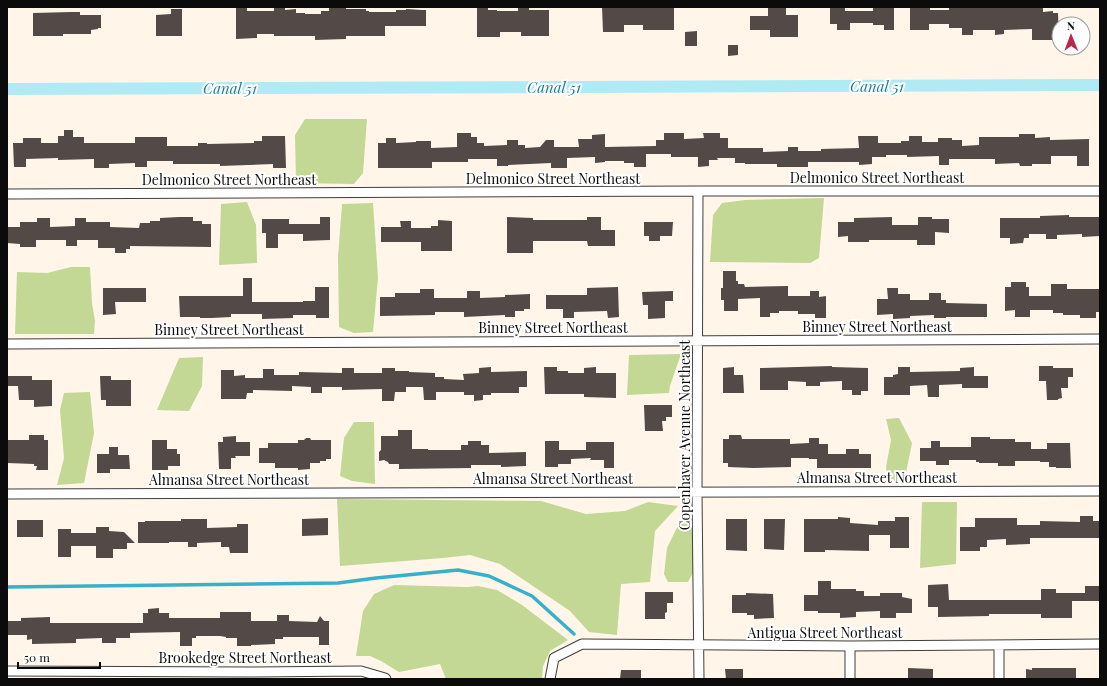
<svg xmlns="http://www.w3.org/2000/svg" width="1107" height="686" viewBox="0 0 1107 686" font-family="'Playfair Display',serif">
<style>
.forest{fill:#c2d894}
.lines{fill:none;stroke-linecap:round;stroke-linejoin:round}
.stream{stroke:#37b1cb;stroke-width:3.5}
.canal{stroke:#afeaf5;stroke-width:12}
.building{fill:#534a48}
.street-casing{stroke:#3e3e3e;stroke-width:11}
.street{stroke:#fff;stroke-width:9}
.labels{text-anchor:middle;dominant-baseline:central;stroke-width:4;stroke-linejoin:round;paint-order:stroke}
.street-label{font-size:14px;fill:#0b0b0b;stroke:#fff}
.water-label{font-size:15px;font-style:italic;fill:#177e9a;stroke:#fff}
</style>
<rect width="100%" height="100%" fill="#fff6e9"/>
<!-- forest -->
<path class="forest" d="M305 119H367L363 173 354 184 296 183 295 135Z
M824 198 819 258 810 263 710 262 713 215 722 203 745 200Z
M247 202 256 225 257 263 219 265 221 204Z
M373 203 378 278 373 332 354 333 339 327 338 257 342 204Z
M71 267H90L92 303 95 321 94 334H15L17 272 47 273Z
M681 354 670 386 669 393 627 395 629 355Z
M203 357 202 386 189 411 157 410 179 358Z
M90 392 94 433 84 483 57 485 64 458 60 410 64 393Z
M899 418 912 443 904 483 888 480 886 467 891 440 886 419Z
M354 422H374L375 484 352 481 340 476 344 438Z
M337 499 541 501 586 514 625 511 648 502 678 506 655 531 650 582 621 584 617 635 589 632 570 611 500 564 470 555 443 558 340 566Z
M922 502H957L956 564 920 568Z
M682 517 693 518 695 569 688 582H668L664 574 667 548Z
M394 585 467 587 478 586 497 590 522 605 568 640 550 651 543 666 542 679H446L440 664 399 672 381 661 370 656H356L363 611 374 594Z"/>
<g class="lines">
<!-- stream -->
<path class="stream" d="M7 587 338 583 376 578 458 570 489 576 532 596 574 634"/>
<!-- canal -->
<path class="canal" d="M7 89 1100 85"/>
</g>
<!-- building -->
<path class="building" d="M236 7H247V11H274V7H285V10L296 9V13H305V14H321V11H329V7H346V9H366V11H369V12H396V10H406V9L422 10H426V26H385V36H346V39L315 40V36H274V34H257V38L236 39Z
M477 7H488V10H497V11H518V7H529V10H549V36H521V32H500V37H477Z
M602 7H674V30H643V25H624V32H603Z
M830 7H845V11H873V7H894V30H884V25H873V23H850V30H837V24H830Z
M910 7 930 8V10H949V8L957 7H1043V12L1053 11V13H1058L1059 40H1032V29L1004 30V34L995 35V30H973V35H962V28H949V24H929V30H910Z
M768 8H786V15H798V37H770V30H750V16H768Z
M171 9H182V36H156V15L171 14Z
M71 12H80V15H101V28H98V29L91 30V34H63V36H33V13Z
M697 31V46H685V32Z
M728 45H738V55L728 56Z
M64 130H73V137H84V143H135V137H167V146H198V143H207V144L254 143V141H262V136H285L286 168H273V164L220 166V164H173V161H147V167H135V163L109 164V168H94V159L58 160V158L26 159V167H14L13 143H23V138H41V143H58V136H64Z
M457 133H471V137H477V143H484V146L507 145V140H518V145H525V148L540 147 546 140H554V147H579L578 139H592V135L605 134V147L656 146V140H664V133H684V139L704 138 703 133H720V138H728V148H763V152L788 151V147H798V151H821V149L859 148 858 136H878V143H901V141H909V136H922V142H938V138H952V140H962V146L979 145V137H1019V134H1035V138L1050 137V140L1089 139V166H1077V156H1051V164H1032V166H1020L1019 163 995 164V159H949V165H939V156L907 157V155H886V157H872V164L859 165V162H808V167H777V164H745V163H735V158H717L718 160H709V166L698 167V157H671V154H646V167H634V163H624V161H605V162L595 163V157L567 158V168H551V163L508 165V166H497V159H468V162H432V168H378V143H386V138H396V143L416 142V141H431V148L457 147Z
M1069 215V217H1100V236L1082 237V234L1057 235V239H1046V234H1029V238H1024L1023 243 1010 244V238H1000V218H1040V216Z
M179 217H193V221H202V224H211V247L130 246V249H126V253H115V248H98V240H77V246H66V240H36V247H20V244L7 243V227H20V222H37V218H50V227L75 226V218H86V222H110V227L139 228 140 223H150V221H160V218Z
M320 217H330V240L303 241V234H278V248H266V233H262V219H289V224H320Z
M507 217 533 218V220H587V217H601V230H615V246H588L587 241H533V253H507Z
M892 217V225H918V217H932V219H949V233L935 232V245H917V240H869V242H848V236L838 237V222H854V218Z
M438 220 452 221V251H421V242H381V227H401L400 221H411V228H431V226H438Z
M644 222H673L672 236H660V241H649V236H644Z
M723 271H736V281H738V284H744L745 287 788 286V296H810V291H819V297L826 296V318H815V314H798V311H779V313H770V317H760V298L738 299V311H724V300H721V288H723Z
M243 278H252V302H303V301H315V287H329V318H316V315H293V318L262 319V314H231V317L212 318H200V317H180L179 296H243Z
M1011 282H1026V287H1029V296H1051V284H1067V289H1100V312H1096V318H1080V315H1063V313H1053V310H1030V317H1015V310L1005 311V287H1011Z
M618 287 619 317 608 318 607 311 574 312V318H563V309H546V295H587V288Z
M103 288H146V302H115L116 314 103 315Z
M887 288H898V294H910V300H929V293H941V300H946V303L987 304V317H946V318H934V315L910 316V318L893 319V314L877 315V299H888Z
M420 289H434V298H467V291H480V298L505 297V295L530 294V309H524V311H515V317H505V315L464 317V312H435V315L380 316V297H395V293H420Z
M673 291V301H665V318L648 319V305H643L642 292Z
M832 366V367L868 368V391H861V395H852V390H842V381L820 382V386H806V382L788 381V390H760V368Z
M1039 366H1053V368H1073V377H1068V388H1061L1062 398 1058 399V400H1047L1046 381H1039Z
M491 367V372L527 371V387H519V393H491V395H483V400L474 401V395H464V392H436V400H424L423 387H406V392H395L394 401H382V389L342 390V387H322V393H311V387L292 386V391L253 390V393H247L246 399H221V370H234V376L245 375V378H263V369H274V375H299V372L342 373V368H354V373H382V368H395V371H409V372L435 373V377H444V379L464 380 463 374 479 373V368Z
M544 367H557V371H568V373H584V368L596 367V373H616V398L584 397V394H545Z
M734 367V375H743L744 393H723V368Z
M898 367H910V372L960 371V368L974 367V376H988V388H962V384L939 385V397H928L927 385 910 386V395H884V377H893V375L898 374Z
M7 376H32V380H52V406L34 407V400H19L18 386H7Z
M100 376H111V380H131V406H106V400H101Z
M644 405H672V417H666V421H662L663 431H645Z
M398 430H412V449H428V450H461V445H468V441H481V445H489V453L526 452V466L501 467V465H471V468L399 469V464H389L388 462 384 460 379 461V452L381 450V436H398Z
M29 435H44V440H48V470H36L37 466H34V464L7 463V440H29Z
M729 435H741L742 439H790V444L809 443V438H819V444H828V454H846V449H859V454H871V468H817V459H809V458H791V467L753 468 728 467V463H723V439H729Z
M236 436V442H250V456H235L236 458H231V469H219L218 442H223V437Z
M971 437H990V439H1015V442H1031V449H1047V443H1070L1071 468H1056V467H1049V462H1040V461H1015V466H998V463H979V462H976V460H949V465H936V461H920V448H931V441H940V447H971Z
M306 438H310L311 440H331V459H326V461H320V463H310V469L298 470V468H275V463H259V448H268V443H298V440H304Z
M152 440H167V449H177V454H180V466H168V470H152Z
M545 441H559V450H586V442H614V468H604V460H590L591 458 571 459V464H558V467H545Z
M109 447H118V455H129L130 469H110V473H97V454H109Z
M1080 516H1093V521H1100V538H1030V544L1006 545V539L987 540V547H980V551H960V527H975V518H1017V525H1040V521L1080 522Z
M838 517 850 518V523L878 525V521H895V517H909V548H890V535H869V551L825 550V552H804V519H838Z
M328 518V535L302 536V519Z
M181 519H207V528L237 527V524H248V553H230L229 547H221V542L197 543V547H188V542H169V543H138V522H145V521H181Z
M726 519H747V551L726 550Z
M764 519H785L784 550 764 549Z
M17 520H43V537H17Z
M96 527H109V531L124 532 135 543H127V549H113V558H96V546H71V557H58V529H71V533H96Z
M818 581H831V589H856V591H864V596H880V593H902V597L912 599V613H896V618H880V611L856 612V617L840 618V613H818V611H804V595H818Z
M948 584 949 600H1041V589H1056V593H1085V586H1100V601H1072V618H1041V614H989V616L938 617V607H928V585Z
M645 592H673V603H667V612L665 613V619H645Z
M746 593 773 594 774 618 754 619V615H747V613H732V595H746Z
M159 608V613H169V618H220V612H251V621H277V615H289V621L317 622 320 616 324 621H329V645H319V637H283V639H275V644L251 645V646H237V638H226V637L220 636H196V638H192V646H180V632L130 633V638H116V643H102V638L76 639V643L32 644V639L27 640V635H7V621H21V618L50 617V623H143V613H148V609Z
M908 668 933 669V679H908Z
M1032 668H1076V679H1026V669L1032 670Z
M725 669H743V679H726Z
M621 670H641V679H620Z"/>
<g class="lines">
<defs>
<path id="street" d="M698 191 697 492 699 679
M7 194 698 191H1100
M7 344 1100 339
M7 494 1100 491
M999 645V679
M850 646V679
M7 671 248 672 361 671 385 678 386 679
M550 679 554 658 582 644 850 646 1100 644"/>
</defs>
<!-- street casing -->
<use href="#street" class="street-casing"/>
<!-- street -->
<use href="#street" class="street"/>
</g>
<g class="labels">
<!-- street labels -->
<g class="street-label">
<text x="877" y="177">Delmonico Street Northeast</text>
<text x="553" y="178">Delmonico Street Northeast</text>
<text x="229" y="179">Delmonico Street Northeast</text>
<text x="877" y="326">Binney Street Northeast</text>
<text x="553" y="327">Binney Street Northeast</text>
<text x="229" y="329">Binney Street Northeast</text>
<text transform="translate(684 435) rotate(-90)">Copenhaver Avenue Northeast</text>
<text x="877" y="477">Almansa Street Northeast</text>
<text x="553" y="478">Almansa Street Northeast</text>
<text x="229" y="479">Almansa Street Northeast</text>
<text x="825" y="632">Antigua Street Northeast</text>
<text x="245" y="657">Brookedge Street Northeast</text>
</g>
<!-- water labels -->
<g class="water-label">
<text x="877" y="86">Canal 51</text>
<text x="554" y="87">Canal 51</text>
<text x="230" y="88">Canal 51</text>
</g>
</g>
<!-- border -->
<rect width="1107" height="686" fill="none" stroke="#0b0b0b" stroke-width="16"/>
<!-- north arrow -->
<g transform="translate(1071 36) rotate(359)"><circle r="19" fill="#ffffff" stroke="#9d9d9d"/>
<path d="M0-3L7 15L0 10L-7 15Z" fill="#b8264d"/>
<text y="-6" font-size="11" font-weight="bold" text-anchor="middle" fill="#0b0b0b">N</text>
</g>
<!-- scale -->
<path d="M18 662v6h82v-6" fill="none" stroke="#0b0b0b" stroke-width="2"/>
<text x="24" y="662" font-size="12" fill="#0b0b0b" stroke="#ffffff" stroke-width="3" paint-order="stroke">50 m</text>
</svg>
